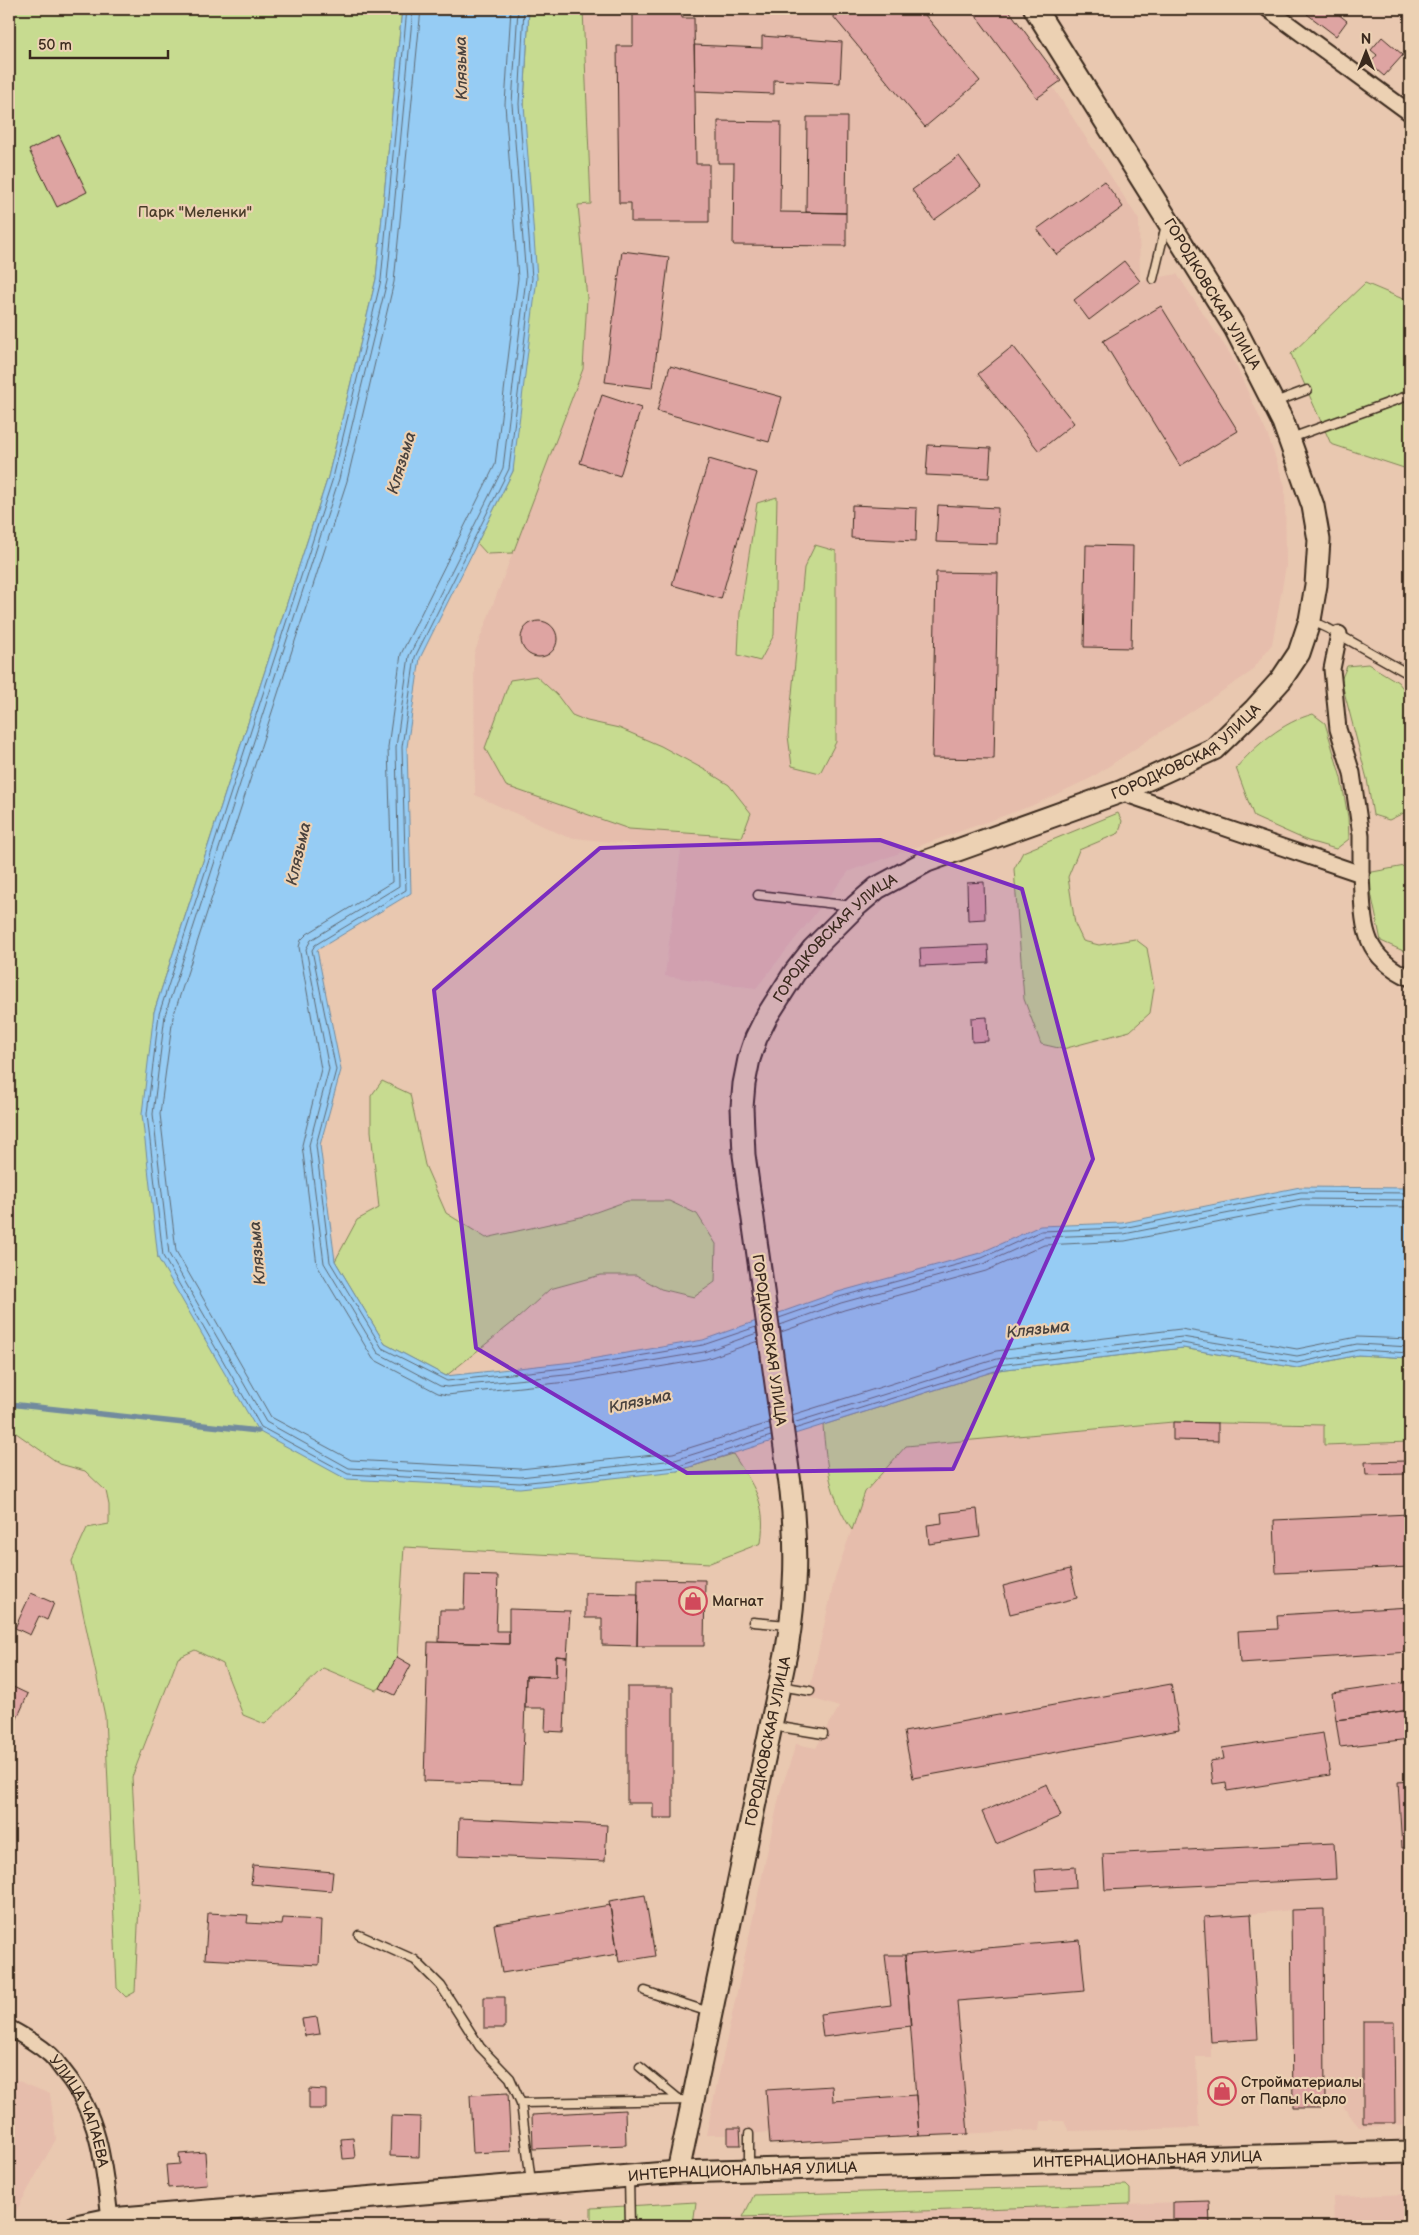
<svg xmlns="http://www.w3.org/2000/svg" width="1419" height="2235" viewBox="0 0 1419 2235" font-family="'Balsamiq Sans',sans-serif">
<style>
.built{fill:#e6bdac}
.green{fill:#c7db90;stroke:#818257}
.water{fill:#96ccf4;stroke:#728b9e}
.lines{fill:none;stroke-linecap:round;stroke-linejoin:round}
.shore{stroke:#5f6b74;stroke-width:1}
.stream{stroke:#728b9e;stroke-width:5.5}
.building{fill:#dea4a2;stroke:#3b2a1e}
.lane-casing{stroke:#3b2a1e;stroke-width:11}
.street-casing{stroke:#3b2a1e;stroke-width:19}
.secondary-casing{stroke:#3b2a1e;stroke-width:25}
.lane{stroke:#ecd1b3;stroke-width:8}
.street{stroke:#ecd1b3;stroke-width:15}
.secondary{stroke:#ecd1b3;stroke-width:21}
.marked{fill:#7b2cbf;fill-opacity:0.2;stroke:#7b2cbf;stroke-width:4;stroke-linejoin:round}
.labels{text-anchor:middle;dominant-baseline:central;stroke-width:4.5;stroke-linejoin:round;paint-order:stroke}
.park-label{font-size:15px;fill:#493c29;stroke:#ecd1b3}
.street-label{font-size:15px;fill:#3b2a1e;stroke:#ecd1b3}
.poi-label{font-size:15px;fill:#3b2a1e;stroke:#ecd1b3;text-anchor:start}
.water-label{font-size:16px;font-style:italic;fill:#49423e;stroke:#ecd1b3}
</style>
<rect width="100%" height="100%" fill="#e9c8b0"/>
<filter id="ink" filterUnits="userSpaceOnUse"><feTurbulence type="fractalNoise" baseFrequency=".02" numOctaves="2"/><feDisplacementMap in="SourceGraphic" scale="10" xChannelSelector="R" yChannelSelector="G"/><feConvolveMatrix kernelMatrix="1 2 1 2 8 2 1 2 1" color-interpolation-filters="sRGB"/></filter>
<g filter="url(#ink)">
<!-- built -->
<path class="built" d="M583 9H1008L1061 81 1053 87 1139 220 1140 281 1177 274 1232 357 1268 436 1285 486 1286 566 1272 644 1251 672 1091 778 1031 806 849 871 756 988 665 976 681 850 567 837 475 795 474 654 583 369 587 298 578 204 591 203Z
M1173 1422 1324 1425V1445L1410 1442V2124L1359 2127 1342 2105 1293 2108 1291 1910 1251 1914 1258 2039 1211 2042V2057H1196L1199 2128 1069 2131 1064 2121H1041L1040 2130 770 2144 769 2132 741 2135 728 2145V2135H706L780 1793 796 1744 816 1748 839 1707 808 1697 835 1577 865 1492 906 1446Z
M9 2077 50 2094 56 2139 9 2224Z
M1410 2194V2226H1334L1333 2197Z
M1209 2201 1210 2226H718V2218Z"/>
<!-- green -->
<path class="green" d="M9 9H402L376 279 328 477 154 1012 158 1258 677 1471 733 1454C754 1487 767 1501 761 1543L710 1563 404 1547 397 1657 380 1688 376 1690 323 1668 265 1724 243 1715 223 1664 195 1650 178 1658 132 1777 139 1904 135 1992 126 1997 117 1988 105 1716 72 1561 87 1528 109 1524V1505L106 1491 85 1471 60 1464 9 1428Z
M529 9H583L591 204 578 205 587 298 583 369 513 553 487 554 477 543 513 471 524 104Z
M1365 283 1410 302V470L1331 444 1291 354Z
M777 497 774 635 760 661 738 655 740 613 757 503Z
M815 545 836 551V742L820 773 792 766 788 736 804 568Z
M1368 664 1398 682 1410 697V810L1389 820 1373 815 1367 779 1341 680 1347 666Z
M536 676 557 695 572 715 587 721 619 728 661 746 705 770 729 785 751 813 742 837 629 829 506 786 485 748 510 680Z
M1313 714 1325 723 1341 778 1348 817 1349 839 1336 849 1308 841 1254 817 1236 768C1256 745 1283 722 1313 714Z
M1118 813 1122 821 1119 833 1079 850 1068 877 1075 924 1083 941 1099 945 1135 939 1147 948 1154 988 1150 1013 1130 1031 1063 1049 1041 1044 1024 999 1014 869 1023 852Z
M1410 865V954L1381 941 1367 873Z
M382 1081 410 1094 425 1165 446 1213 486 1238 585 1216 627 1201H669L697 1214 716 1244 715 1282 694 1297 661 1289 636 1275H601L550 1289 517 1319 446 1376 385 1344 335 1261 357 1220 379 1208 371 1131V1096Z
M1183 1348 1297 1368 1358 1355 1410 1358V1442L1324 1445V1425L1173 1422 906 1446 865 1492 852 1530C830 1498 826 1464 823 1425L998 1370Z
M1126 2185 1130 2189V2204L743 2217 754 2195Z
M696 2202 693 2226H591V2208Z"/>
<!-- water -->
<path class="water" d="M402 9H529L524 104 537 278 513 471 420 658 407 747 411 893 317 950 341 1070 320 1145 335 1261 385 1344 446 1376 573 1362 703 1340 838 1292 980 1253 1040 1226 1122 1223 1300 1187 1410 1188V1358L1358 1355 1297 1368 1183 1348 998 1370 677 1471 520 1488 346 1479 258 1431 158 1258 142 1114 154 1012 328 477 376 279Z"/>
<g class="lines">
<!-- shore -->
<path class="shore" d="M407 9 381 280 333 478 159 1014 147 1114 163 1256 261 1427 348 1474 520 1483 676 1467 771 1436
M413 9 387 281 339 479 165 1015 153 1114 169 1254 266 1422 349 1468 520 1477 675 1460 770 1430
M421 9 394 282 347 481 173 1017 160 1114 176 1251 271 1417 351 1460 520 1469 673 1453 769 1423
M511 9 505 104 518 278 495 465 401 654 388 747 392 882 307 934 301 940 299 947 321 1069 302 1145 317 1265 373 1359 438 1393 447 1395 576 1381 706 1359 758 1341
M518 9 512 104 526 278 503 468 409 656 396 747 399 886 311 940 306 949 329 1069 309 1145 324 1263 378 1353 440 1386 447 1387 575 1374 704 1352 757 1333
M524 9 519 104 532 278 509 469 415 657 402 747 406 890 315 945 312 950 336 1070 316 1145 330 1262 382 1348 447 1381 574 1367 703 1345 756 1327
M779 1318 839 1297 982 1258 1041 1231 1123 1228 1301 1192 1410 1193
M780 1325 841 1303 983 1264 1043 1237 1124 1234 1301 1199 1410 1200
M781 1332 844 1310 986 1271 1044 1245 1125 1241 1302 1206 1410 1207
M792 1415 996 1351 1181 1329 1297 1349 1357 1337 1410 1339
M793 1423 997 1359 1182 1337 1297 1356 1357 1344 1410 1347
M794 1429 998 1365 1182 1343 1297 1363 1358 1350 1410 1353"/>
<!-- stream -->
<path class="stream" d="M9 1404 258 1431"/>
</g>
<!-- building -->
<path class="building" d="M633 9H681L682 18H694L696 164H709V222H631V203H619L617 46H633Z
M827 9H920L980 81 925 127Z
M971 9H1008L1061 81 1037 98Z
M1311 9H1332L1347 21 1336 36 1307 14Z
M762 36 842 42 840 83 774 80V94L695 91 694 45 762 48Z
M1382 37 1403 55 1384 76 1370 64 1377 55 1371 50Z
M807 117H847L846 213 806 212Z
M718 121 781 122 780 212 846 213V246L733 245 734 163H718Z
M59 135 87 192 57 207 29 150Z
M959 156 981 186 934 220 912 190Z
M1104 181 1123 207 1057 255 1037 229Z
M622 251 669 257 652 388 605 382Z
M1124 261 1140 281 1089 320 1074 300Z
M1161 306 1238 431 1180 466 1103 341Z
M1013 346 1074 423 1039 451 978 374Z
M670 366 782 397 769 442 657 411Z
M602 395 641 408 620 476 580 463Z
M928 445 991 448 989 478 926 475Z
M709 459 757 473 721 599 672 585Z
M852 505 917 508 916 541 851 538Z
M938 505 998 508 997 544 936 542Z
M1086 545 1133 546 1131 648 1084 647Z
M936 572 998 573 994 759 932 758Z
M521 639a18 18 0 1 1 36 0a18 18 0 1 1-36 0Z
M984 882 985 919 968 920 967 883Z
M988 945 989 963 921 966 920 948Z
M987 1017 988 1041 972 1042 971 1018Z
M1173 1422 1218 1423V1441L1173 1440Z
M1405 1461 1406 1474 1366 1475 1365 1462Z
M977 1509 980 1537 929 1544 927 1525 942 1523 941 1513Z
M1410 1514V1567L1276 1573 1274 1520Z
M1070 1569 1077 1598 1010 1614 1003 1586Z
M465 1575 498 1576 496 1631H509V1644L439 1642 440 1610H464Z
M638 1579 705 1580 704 1646H637Z
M31 1593 54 1603 47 1620 39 1616 30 1635 15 1628Z
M585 1593 638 1594 637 1646 602 1645V1618H585Z
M1410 1607V1652L1240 1663 1238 1631 1278 1629 1277 1615Z
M509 1609 570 1611 567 1657 556 1656V1677L526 1676 522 1784 424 1781 428 1642 509 1644Z
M556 1656 567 1657 564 1732 545 1731 546 1708H525L526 1676 556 1677Z
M397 1657 411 1665 395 1695 380 1688Z
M1410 1682V1710L1336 1720 1332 1693Z
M1171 1684 1179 1730 913 1778 904 1732Z
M9 1685 28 1694 15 1723 9 1720Z
M627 1687H673V1818H653V1803H627Z
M1410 1710V1739L1340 1747 1336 1720Z
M1323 1733 1330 1775 1227 1791 1226 1782 1213 1784 1210 1761 1224 1759 1222 1748Z
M1410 1781V1847L1402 1848 1398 1782Z
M1047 1784 1061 1816 996 1844 982 1812Z
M459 1818 607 1825 605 1861 458 1855Z
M1334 1843 1336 1879 1105 1890 1103 1854Z
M253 1865 333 1872 331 1891 251 1884Z
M1075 1867 1076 1888 1037 1891 1035 1870Z
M645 1895 655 1956 619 1962 609 1901Z
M610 1905 618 1954 502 1973 494 1924Z
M1324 1909 1325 2108H1293L1291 1910Z
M208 1913 248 1915 247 1923 282 1925 283 1918 321 1920 319 1965 205 1959Z
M1251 1914 1258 2039 1211 2042 1204 1917Z
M1080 1940 1085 1991 957 2001 968 2134 919 2136 905 1955Z
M885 1955H905L911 2026 823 2037 820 2014 891 2005Z
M484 1997H505V2028H484Z
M317 2017 320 2034 305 2036 302 2019Z
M1363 2021H1394L1395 2123H1363Z
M832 2086 833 2101 916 2095 919 2136 770 2144 766 2090Z
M309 2089 326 2090V2109H309Z
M508 2093 511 2151 473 2153 470 2095Z
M625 2110 626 2145 533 2149 532 2115Z
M391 2116 420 2117 419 2157 390 2156Z
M728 2128H740L741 2145H728Z
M353 2138 355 2158 343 2159 341 2139Z
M205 2152 207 2185 168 2188 166 2165 180 2164 179 2154Z
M1209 2201 1210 2226H1173V2202Z
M538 2219H561V2226H538Z
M485 2222 486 2226H466V2223Z
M1410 2224V2226H1374V2225Z"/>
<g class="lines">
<defs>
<path id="lane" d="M1153 279 1166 225
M1275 402 1307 390
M1291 438 1410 395
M1312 621 1329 629 1407 673 1410 677
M758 895 853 906
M753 1622 788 1625
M780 1686 810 1691
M774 1726 823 1734
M359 1935 415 1960 441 1986 480 2047 510 2078 521 2103 531 2182
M645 1991 709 2012
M640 2067 680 2100
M521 2103 692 2100
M749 2134V2169
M629 2178 630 2226"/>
<g id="street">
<path d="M1268 9 1410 113"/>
<path d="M1339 634 1332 669 1338 729 1352 773 1361 835V874"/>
<path d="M1120 792 1361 874C1364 922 1359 955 1410 978"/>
<path id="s1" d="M9 2028C22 2035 36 2043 48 2053 55 2058 60 2067 65 2073 100 2116 104 2166 110 2219"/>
</g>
<g id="secondary">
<path id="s2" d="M678 2172 787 1649C796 1594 797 1547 791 1491L744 1155 742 1107 744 1084 749 1059 756 1038 767 1016 795 972 813 949 856 906 877 888 927 861 1120 792 1214 749 1254 710 1281 680 1299 653 1310 620 1316 585 1319 540 1313 506 1283 422 1235 328 1035 9"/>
<path id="s3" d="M76 2226 110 2219 678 2172 1410 2152"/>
</g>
</defs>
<!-- lane casing -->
<use href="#lane" class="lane-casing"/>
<!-- street casing -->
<use href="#street" class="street-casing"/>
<!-- secondary casing -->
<use href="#secondary" class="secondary-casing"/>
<!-- lane -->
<use href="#lane" class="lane"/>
<!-- street -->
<use href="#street" class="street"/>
<!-- secondary -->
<use href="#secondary" class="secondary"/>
</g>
</g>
<!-- marked area -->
<path class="marked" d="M880 840 1022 889 1093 1159 953 1469 687 1473 476 1348 434 990 600 848Z"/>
<!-- icons -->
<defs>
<symbol id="shop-ring" viewBox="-11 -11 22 22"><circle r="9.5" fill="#ecd1b3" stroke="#d1495b" stroke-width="1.5"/><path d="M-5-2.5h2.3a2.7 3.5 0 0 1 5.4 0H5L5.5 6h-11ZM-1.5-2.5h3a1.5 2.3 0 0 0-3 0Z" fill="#d1495b"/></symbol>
</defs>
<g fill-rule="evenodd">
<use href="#shop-ring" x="677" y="1585" width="32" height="32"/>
<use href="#shop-ring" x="1206" y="2075" width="32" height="32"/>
</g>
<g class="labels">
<!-- park labels -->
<g class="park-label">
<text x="195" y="212">Парк "Меленки"</text>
</g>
<!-- street labels -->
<g class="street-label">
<text transform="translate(1212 294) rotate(59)">ГОРОДКОВСКАЯ УЛИЦА</text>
<text stroke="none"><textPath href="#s2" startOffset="1685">ГОРОДКОВСКАЯ УЛИЦА</textPath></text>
<text stroke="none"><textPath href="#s2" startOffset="1280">ГОРОДКОВСКАЯ УЛИЦА</textPath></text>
<text transform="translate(769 1340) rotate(82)">ГОРОДКОВСКАЯ УЛИЦА</text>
<text stroke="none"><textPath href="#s2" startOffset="440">ГОРОДКОВСКАЯ УЛИЦА</textPath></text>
<text stroke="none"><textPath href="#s1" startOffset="114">УЛИЦА ЧАПАЕВА</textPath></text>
<text stroke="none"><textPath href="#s3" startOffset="1074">ИНТЕРНАЦИОНАЛЬНАЯ УЛИЦА</textPath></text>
<text stroke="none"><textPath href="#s3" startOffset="669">ИНТЕРНАЦИОНАЛЬНАЯ УЛИЦА</textPath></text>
</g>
<!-- poi labels -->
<g class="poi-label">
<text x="712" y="1601">Магнат</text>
<text x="1241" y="2082">Стройматериалы<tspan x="1241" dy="17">от Папы Карло</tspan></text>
</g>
<!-- water labels -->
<g class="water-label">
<text transform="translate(462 68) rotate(-91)">Клязьма</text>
<text transform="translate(402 463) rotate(-73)">Клязьма</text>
<text transform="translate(299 854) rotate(-77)">Клязьма</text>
<text transform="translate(258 1253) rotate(-95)">Клязьма</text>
<text transform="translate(1038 1330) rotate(-6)">Клязьма</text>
<text transform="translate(640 1402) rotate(-12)">Клязьма</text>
</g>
</g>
<!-- margin -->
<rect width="1419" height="2235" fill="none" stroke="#ecd1b3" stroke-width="30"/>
<rect x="15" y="15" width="1389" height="2205" fill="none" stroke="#3b2a1e" stroke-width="2" filter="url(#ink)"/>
<!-- north arrow -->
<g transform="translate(1366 52)" stroke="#ecd1b3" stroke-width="4" paint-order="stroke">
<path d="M0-4L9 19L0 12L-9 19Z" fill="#3b2a1e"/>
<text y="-8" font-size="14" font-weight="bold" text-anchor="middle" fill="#3b2a1e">N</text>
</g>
<!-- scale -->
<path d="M30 50v8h138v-8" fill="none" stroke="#3b2a1e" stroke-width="2.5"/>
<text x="38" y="50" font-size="15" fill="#3b2a1e" stroke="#ecd1b3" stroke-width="4" paint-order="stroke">50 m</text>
</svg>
